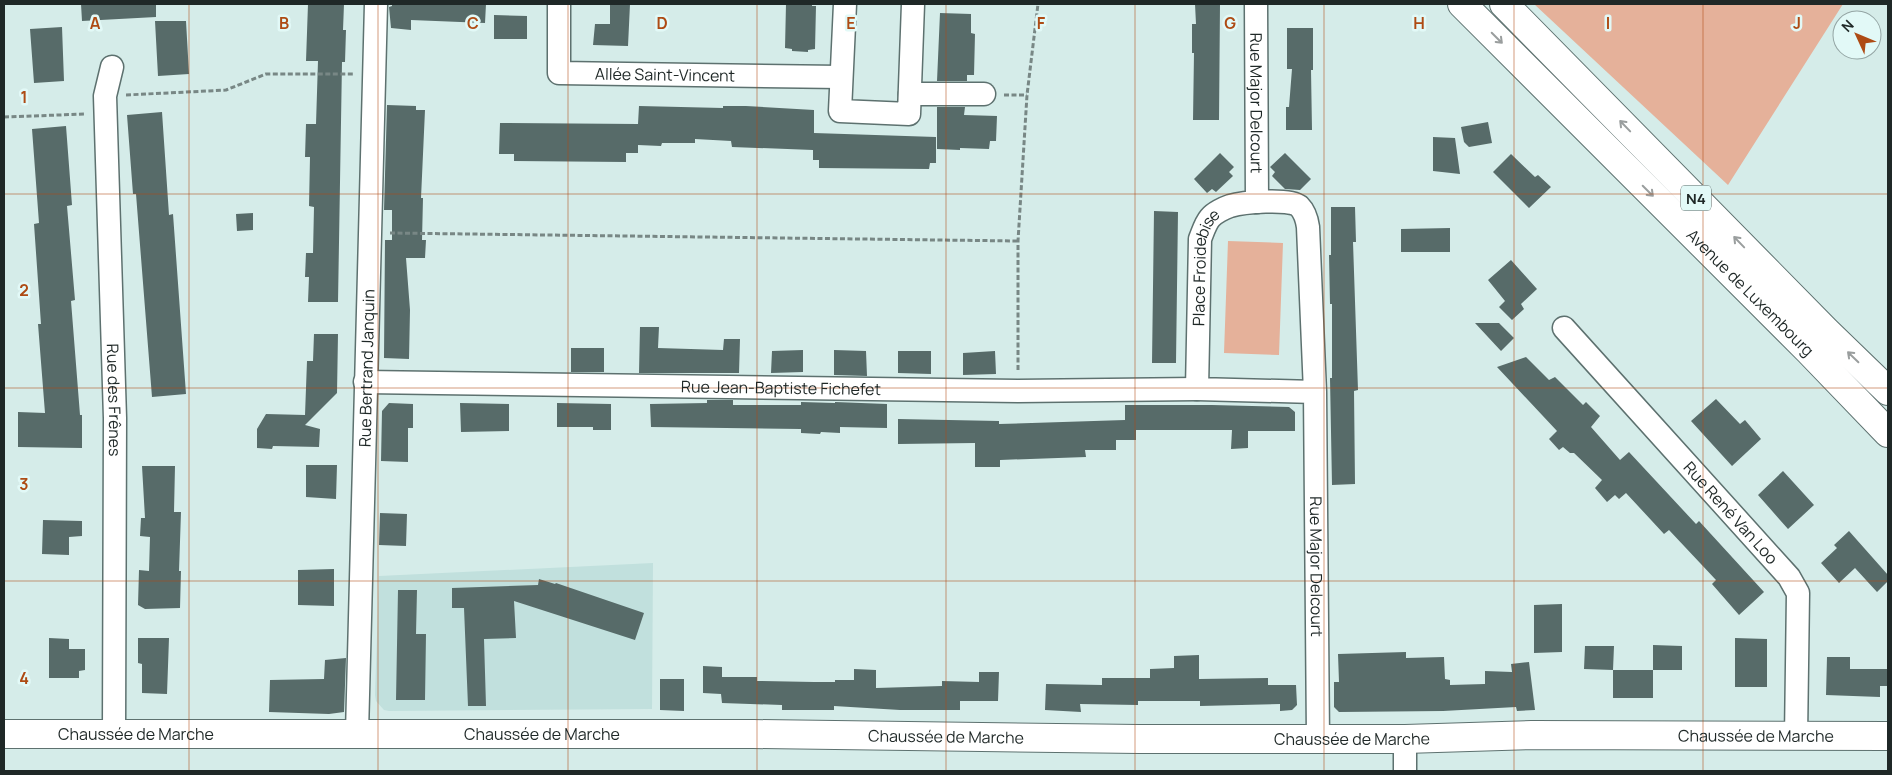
<svg xmlns="http://www.w3.org/2000/svg" width="1892" height="775" viewBox="0 0 1892 775" font-family="Manrope,sans-serif">
<style>
.built{fill:#c1e0dd}
.green{fill:#e5b19a}
.building{fill:#576b69}
.lines{fill:none;stroke-linecap:round;stroke-linejoin:round}
.minor-casing{stroke:#5d716f;stroke-width:25}
.major-casing{stroke:#5d716f;stroke-width:30}
.path{stroke:#788785;stroke-width:3;stroke-dasharray:5 2.5;stroke-linecap:butt}
.minor{stroke:#fff;stroke-width:22}
.major{stroke:#fff;stroke-width:28}
.oneway{stroke:#9a9e9e}
.grid{fill:none;stroke:#ae4b14;stroke-width:1;stroke-opacity:0.55}
.labels{text-anchor:middle;dominant-baseline:central;stroke-width:5;stroke-linejoin:round;paint-order:stroke}
.shield{fill:#e2f9f7;stroke:#5a6765;stroke-width:1}
.shield-label{font-size:15px;font-weight:bold;fill:#1f2827}
.street-label{font-size:16px;fill:#1f2827;stroke:#e2f9f7}
.grid-label{font-size:16px;text-anchor:middle;font-weight:bold;fill:#ae4b14;stroke:#e2f9f7;stroke-width:5;stroke-linejoin:round;paint-order:stroke}
</style>
<rect width="100%" height="100%" fill="#d5ece9"/>
<!-- built -->
<path class="built" d="M653 563 652 709 389 711 384 710 376 701 375 695 379 576Z"/>
<!-- green -->
<path class="green" d="M1534 4H1843L1728 185Z
M1228 241 1283 243 1279 355 1224 353Z"/>
<!-- building -->
<path class="building" d="M81 4H156V17L82 21Z
M308 4H344L343 30H346L345 62H342L338 302H308L309 277H305L306 253H313L314 207 309 206 310 157H305L306 124H316L318 61H306Z
M392 4H486L485 23 411 20V30L391 28 389 7 392 6Z
M610 4H630L628 46 593 45 595 24H610Z
M786 4H812V6H816L815 49 808 50V52L792 51V49L785 48Z
M1195 4H1220L1219 120H1193L1194 53H1192V24H1196Z
M940 13 971 14V33L975 34 974 75H967V81H937Z
M494 15 527 16V39H494Z
M155 21H186L189 74 158 76Z
M62 27 64 81 34 83 30 29Z
M1287 28H1313V70H1311L1312 130H1286V107H1289L1292 69H1287Z
M387 105 416 106V110H425L421 198H423L422 240H426L425 258H406L410 310 409 359 384 358 385 240H392V210H384Z
M639 106 723 108V106H746L814 110V133L936 137V163H930L929 169 819 168V160H813V150L732 147 731 141 695 139V143H662L661 146 638 145V153H626V162L514 161V154H499L500 123 638 124Z
M937 107H965L964 115 997 116 996 141H990L989 149 960 148V150L937 149Z
M162 112 169 215 173 214 186 394 152 397 136 194H133L127 115Z
M1488 122 1492 143 1469 147 1464 142 1461 127Z
M66 126 72 205 67 206 75 300 71 301 80 415H82V448L18 447V412L45 413 38 324H41L34 224 39 223 32 129Z
M1433 137 1455 138 1460 174 1433 171Z
M1220 153 1234 167 1229 172 1233 176 1216 192 1212 189 1207 193 1194 179Z
M1285 153 1311 179 1300 190 1285 189 1272 176 1275 172 1270 167Z
M1511 154 1535 177 1538 175 1551 187 1529 208 1493 172Z
M1331 207H1355L1356 242H1353L1358 390 1354 391 1355 484 1332 485 1330 378H1332V304H1330L1329 255H1331Z
M1154 211 1178 212 1176 363H1152Z
M253 213V230L237 231 236 214Z
M1450 228V252H1401V229Z
M1511 260 1537 289 1521 304 1524 309 1512 320 1499 307 1505 301 1488 280Z
M1475 323H1499L1514 338 1501 351Z
M640 327H659L658 348 723 350 724 339H740L739 373H639Z
M314 334H338L337 393 305 425 320 429 319 447 273 446 272 449 257 448V429L266 414 305 415 307 361H313Z
M571 348H604V372H571Z
M803 350V372L771 373 772 351Z
M834 350 866 351 867 376 834 375Z
M898 351H931V374L898 373Z
M995 351 996 374 963 375V353Z
M1526 357 1549 380 1555 377 1583 405 1586 402 1600 416 1591 427 1620 460 1629 452 1696 524 1699 521 1764 592 1739 615 1712 584 1716 580 1669 530 1664 534 1626 493 1619 499 1615 495 1607 502 1595 488 1602 480 1574 453H1570L1563 447 1559 450 1549 439 1557 431 1497 367Z
M1716 399 1740 424 1745 420 1761 439 1732 466 1691 421Z
M707 400H733V405H801V402L835 403V402L887 404V428L840 427V433L821 432 820 434 801 433V429L651 427 650 404 707 403Z
M389 403 413 404V428H408V462L381 461 382 411Z
M460 403 509 404V431L461 432Z
M557 403 611 404V430H593V427H557Z
M1125 405H1212L1289 407 1295 412V431H1248V448L1231 449 1232 430H1136V440H1116V450H1085L1086 457 1000 460V467H975V443L898 444V419L999 421V424L1125 420Z
M306 465H337L336 499 306 497Z
M142 466H175L174 512H181L179 571H181L180 608 145 609 138 605 139 570 149 571 150 537 140 536 141 518H145Z
M1783 471 1814 505 1788 529 1758 495Z
M380 513 407 514 406 546 379 545Z
M43 520 82 521V536L69 537V555L42 554Z
M1849 531 1888 575V581L1877 592 1855 568 1839 583 1821 563 1837 548 1834 545Z
M334 569V606L298 605V570Z
M539 579 555 584 556 583 644 613 635 640 514 601 516 638 484 639 486 706H468L464 608H452V588L538 585Z
M398 590H417L416 634H426L425 700H396Z
M1562 604V652L1534 653V605Z
M49 638 69 639V649H85V670L79 671V678H49Z
M138 638H169L167 694 142 693V664L138 663Z
M1735 638 1767 639V687H1735Z
M1653 645 1682 646V670H1653Z
M1585 646H1614L1613 670 1584 669Z
M1406 652V658L1444 657 1445 679 1450 680V685L1485 684V671L1512 672 1511 664 1529 662 1535 710 1517 711 1516 707 1443 711 1339 712 1334 707V682H1339L1338 654Z
M1199 655V679L1268 678V685H1296L1297 705 1292 710 1280 711V704L1200 706V701H1138V705L1080 704 1081 712 1045 710 1046 684 1102 685V678H1150V669L1174 668V656Z
M1827 657H1850V669H1887V686H1880V697L1826 695Z
M346 658 344 712 329 714 269 712 270 680 324 679 325 660Z
M703 666 722 667V677H757V681L814 682H835V680H854V669L876 670V688L942 686V681L979 682V672H999L998 701H960V710H900L834 706V710H782V705L722 703 721 694 703 693Z
M1613 670H1653V698H1613Z
M660 679H684V711L660 710Z"/>
<g class="lines">
<defs>
<g id="minor">
<path id="s1" d="M559 4V73L841 77"/>
<path d="M845 4 840 111 909 114 913 4"/>
<path id="s2" d="M1256 4 1257 202"/>
<path id="s3" d="M112 67 105 96 115 418 114 733"/>
<path d="M910 94H984"/>
<path id="s4" d="M1564 328 1789 577 1798 593 1796 737"/>
<path id="s5" d="M365 382 1018 391 1197 389"/>
<path id="s6" d="M1315 392 1197 389 1200 239C1203 232 1205 224 1210 218 1214 213 1224 208 1230 206 1243 202 1289 198 1299 206 1305 212 1307 220 1308 227L1315 392 1318 739"/>
<path id="s7" d="M357 733 376 4"/>
<path d="M1405 739V771"/>
</g>
<g id="major">
<path id="s8" d="M1462 4 1809 351 1888 433"/>
<path d="M1504 4 1826 331 1888 391"/>
<path id="s9" d="M4 734H753L1139 739H1405L1532 735 1888 736"/>
</g>
</defs>
<!-- minor casing -->
<use href="#minor" class="minor-casing"/>
<!-- major casing -->
<use href="#major" class="major-casing"/>
<!-- path -->
<path class="path" d="M126 95 226 90 266 74H354
M1004 95H1027
M4 117 86 114
M390 233 1018 241
M1018 370V241L1027 95 1038 4"/>
<!-- minor -->
<use href="#minor" class="minor"/>
<!-- major -->
<use href="#major" class="major"/>
</g>
<!-- one-way arrows -->
<defs><path id="oneway-shaft" d="M-6 0H5M1.5-3L5.5 0L1.5 3" fill="none" stroke-width="1.6" stroke-linecap="round" stroke-linejoin="round" transform="scale(1.25)"/></defs>
<g class="oneway">
<use href="#oneway-shaft" transform="translate(1497 38) rotate(45)"/>
<use href="#oneway-shaft" transform="translate(1625 126) rotate(-134)"/>
<use href="#oneway-shaft" transform="translate(1648 191) rotate(45)"/>
<use href="#oneway-shaft" transform="translate(1739 242) rotate(-134)"/>
<use href="#oneway-shaft" transform="translate(1853 357) rotate(-136)"/>
</g>
<!-- grid -->
<path class="grid" d="M189 4V771M378 4V771M568 4V771M757 4V771M946 4V771M1135 4V771M1324 4V771M1514 4V771M1703 4V771M4 194H1888M4 388H1888M4 581H1888"/>
<g class="labels">
<!-- shield labels -->
<rect class="shield" x="1681" y="185.5" width="30" height="25" rx="4"/>
<g class="shield-label">
<text x="1696" y="198">N4</text>
</g>
<!-- street labels -->
<g class="street-label">
<text stroke="none"><textPath href="#s1" startOffset="175">Allée Saint-Vincent</textPath></text>
<text stroke="none"><textPath href="#s2" startOffset="99">Rue Major Delcourt</textPath></text>
<text stroke="none"><textPath href="#s6" startOffset="241">Place Froidebise</textPath></text>
<text stroke="none"><textPath href="#s8" startOffset="408">Avenue de Luxembourg</textPath></text>
<text stroke="none"><textPath href="#s7" startOffset="365">Rue Bertrand Janquin</textPath></text>
<text stroke="none"><textPath href="#s5" startOffset="416">Rue Jean-Baptiste Fichefet</textPath></text>
<text stroke="none"><textPath href="#s3" startOffset="334">Rue des Frênes</textPath></text>
<text stroke="none"><textPath href="#s4" startOffset="249">Rue René Van Loo</textPath></text>
<text stroke="none"><textPath href="#s6" startOffset="748">Rue Major Delcourt</textPath></text>
<text stroke="none"><textPath href="#s9" startOffset="132">Chaussée de Marche</textPath></text>
<text stroke="none"><textPath href="#s9" startOffset="538">Chaussée de Marche</textPath></text>
<text stroke="none"><textPath href="#s9" startOffset="942">Chaussée de Marche</textPath></text>
<text stroke="none"><textPath href="#s9" startOffset="1752">Chaussée de Marche</textPath></text>
<text stroke="none"><textPath href="#s9" startOffset="1348">Chaussée de Marche</textPath></text>
</g>
</g>
<g class="grid-label">
<text x="95" y="29">A</text>
<text x="284" y="29">B</text>
<text x="473" y="29">C</text>
<text x="662" y="29">D</text>
<text x="851" y="29">E</text>
<text x="1041" y="29">F</text>
<text x="1230" y="29">G</text>
<text x="1419" y="29">H</text>
<text x="1608" y="29">I</text>
<text x="1797" y="29">J</text>
<text x="24" y="103">1</text>
<text x="24" y="296">2</text>
<text x="24" y="490">3</text>
<text x="24" y="684">4</text>
</g>
<!-- border -->
<rect width="1892" height="775" fill="none" stroke="#1f2827" stroke-width="10"/>
<!-- north arrow -->
<g transform="translate(1857 35) rotate(314)"><circle r="24" fill="#e2f9f7" stroke="#94a5a4"/>
<path d="M0-4L9 19L0 12L-9 19Z" fill="#ae4b14"/>
<text y="-8" font-size="14" font-weight="bold" text-anchor="middle" fill="#1f2827">N</text>
</g>
</svg>
